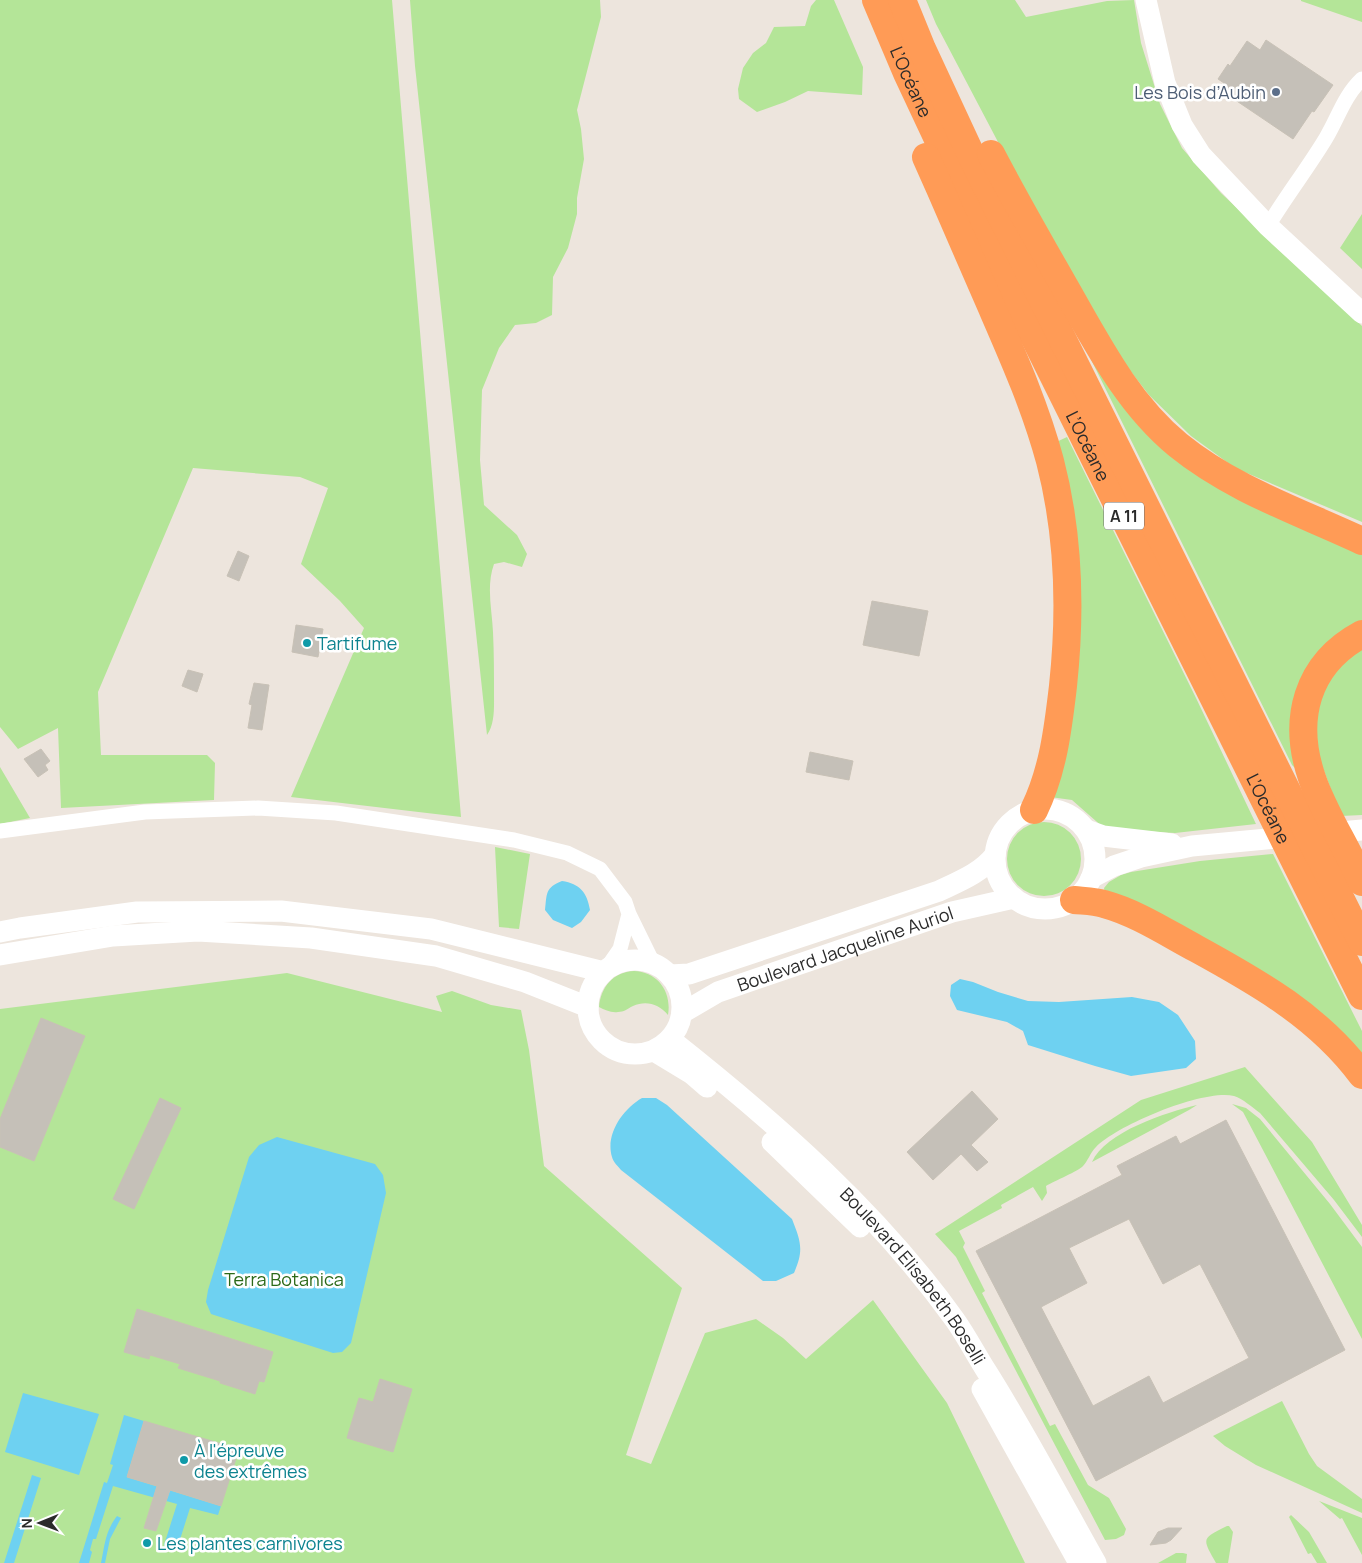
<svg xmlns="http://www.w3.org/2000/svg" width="1362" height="1563" viewBox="0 0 1362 1563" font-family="Manrope,sans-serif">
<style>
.green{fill:#b4e598}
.water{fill:#6ed1f1}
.building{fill:#c5c0b8;stroke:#c8c1b6;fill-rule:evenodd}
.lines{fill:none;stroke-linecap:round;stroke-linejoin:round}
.street{stroke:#fff;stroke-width:15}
.secondary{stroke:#fff;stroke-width:21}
.highway{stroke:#ff9b56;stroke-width:28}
.service-dot{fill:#5c6f8a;stroke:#fff;stroke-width:2}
.culture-dot{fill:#0f9aa8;stroke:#fff;stroke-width:2}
.labels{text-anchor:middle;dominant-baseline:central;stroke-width:5;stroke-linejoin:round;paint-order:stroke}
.shield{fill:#fff;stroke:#6b6b6b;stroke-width:1}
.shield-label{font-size:16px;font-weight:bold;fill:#2b2b2b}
.street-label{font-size:18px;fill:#2b2b2b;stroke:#fff}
.service-label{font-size:18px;fill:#4e5e75;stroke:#fff;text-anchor:end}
.culture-label{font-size:18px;fill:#0d838f;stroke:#fff;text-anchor:start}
.park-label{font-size:18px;fill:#2c6a19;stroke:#fff}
</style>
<rect width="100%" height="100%" fill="#ede5dd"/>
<!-- green -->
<path class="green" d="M0 0H392L461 817 291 797 364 628 340 601 301 564 328 488 300 477 193 468 98 692 101 755H207L215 763 214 800 61 808 58 728 18 749 0 727Z
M410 0H600L601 17 577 110 581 129 584 159 577 198V214L568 248 553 277 552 315 536 323 515 325 499 348 482 390 480 460 484 505 517 535 527 554 522 567 504 562 494 564C486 586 492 610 493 632 494 653 494 674 494 694 494 707 495 724 487 735L415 66Z
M816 0H834L863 67 862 95 808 91 785 102 757 112 739 99 738 89 743 68 753 53 766 43 774 27 805 26 811 6Z
M926 0H1015L1026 17 1107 1 1134 0 1141 43 1160 104 1182 148 1221 193 1362 326V522L1235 468 1191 436 1149 395 1118 355 1038 218 936 24Z
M1301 0H1362V22L1301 1Z
M1362 214V269L1340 248Z
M1063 303 1137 415 1362 549V627L1344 636 1298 767 1295 768 1292 765Z
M1067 437 1196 698 1256 824 1175 833 1105 829 1072 800 1050 797 1058 772 1052 444Z
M1362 648V815L1341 816 1318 755 1315 723 1319 699 1330 674Z
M0 767 30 818 0 824Z
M1007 859a37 37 0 1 1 74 0a37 37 0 1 1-74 0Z
M495 847 530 854 519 929 499 927Z
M1273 854 1362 1031V1063L1105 893 1104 888 1109 882 1121 875 1131 872 1200 861Z
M634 971C658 972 672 992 668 1015 659 1004 646 1000 633 1006 627 1009 624 1012 618 1012 611 1013 605 1010 599 1007 601 987 613 972 634 971Z
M287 973 442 1012 436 996 452 991 491 1005 521 1010 529 1050 544 1166 682 1288 626 1455 651 1464 705 1333 756 1319 783 1338 806 1359 873 1300 947 1403 1025 1563H0V1009Z
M1245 1067 1312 1142 1362 1225V1237L1334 1200 1260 1113C1252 1107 1243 1099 1234 1096 1203 1089 1118 1125 1096 1147 1090 1153 1088 1161 1083 1166 1079 1171 1054 1181 1046 1186L1047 1193 1042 1201 1033 1187 1001 1205 1002 1208 959 1231 965 1243 963 1247 985 1291 982 1293 1050 1426 1055 1424 1088 1485 1109 1498 1126 1529 1124 1535 1116 1539 1105 1540 956 1257 935 1234 1141 1100Z
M1232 1104 1246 1108 1260 1119 1330 1204 1362 1247V1339L1243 1112Z
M1197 1105 1189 1110 1092 1162C1105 1132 1167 1112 1197 1105Z
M1282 1401 1309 1454 1317 1466 1362 1499V1513L1256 1465 1225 1446 1213 1436Z
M1319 1501 1362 1518V1555L1342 1518 1340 1519Z
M1291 1515 1309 1532 1327 1563H1317L1311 1553 1308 1554 1289 1517Z
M1227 1526H1229L1233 1532 1228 1563H1216C1202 1538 1201 1539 1227 1526Z
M1176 1553H1183L1187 1554 1186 1563H1158Z"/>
<!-- water -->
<path class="water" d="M562 881C580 884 587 892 590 910L581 922 572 928 553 920 545 910C547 893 545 888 562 881Z
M960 979 973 982 998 992 1028 1001 1059 1002 1132 997 1159 1002 1178 1015 1195 1041 1196 1059 1186 1068 1131 1076 1095 1066 1028 1045 1023 1031 1007 1022 957 1010 950 996 951 985Z
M642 1098H656L667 1105 792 1219C801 1242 804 1250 794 1273L776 1281H763L621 1170C618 1166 613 1162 612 1157 605 1134 623 1109 642 1098Z
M277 1137 375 1164 383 1175 386 1193 351 1343 342 1352 333 1353 211 1314 206 1302 208 1290 249 1157 259 1145Z
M23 1393 99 1414 79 1475 5 1452Z
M124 1415 144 1421 127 1477 221 1506 218 1515 190 1508 177 1549 164 1545 177 1504 113 1486 96 1539H93L90 1550 92 1552 89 1563H79L104 1482 107 1483 113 1465 110 1464Z
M32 1475 41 1478 14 1563H4Z
M117 1516 121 1518 110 1539 105 1563H101C105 1544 105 1532 117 1516Z"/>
<!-- building -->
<path class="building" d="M1266 40 1333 85 1314 112 1312 111 1293 139 1219 89 1224 83 1218 79 1228 64 1230 66 1247 41 1260 50Z
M238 551 249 556 239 581 227 576Z
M872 601 928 611 919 656 863 645Z
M296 625 323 629 318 657 292 652Z
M188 670 203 674 197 692 182 686Z
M254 683 269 685 262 730 248 728 252 705 249 704Z
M41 749 50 761 45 765 48 770 38 777 24 759Z
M810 752 853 761 849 780 806 772Z
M41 1018 85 1036 34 1161 0 1147V1119Z
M972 1091 998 1119 971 1145 988 1162 977 1171 961 1154 933 1180 907 1152Z
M160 1098 181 1108 134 1209 113 1199Z
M1226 1120 1345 1350 1096 1481 976 1251 1122 1175 1117 1166 1176 1136 1180 1144ZM1129 1219 1163 1284 1200 1264 1249 1358 1163 1403 1149 1376 1093 1406 1041 1307 1087 1283 1069 1248Z
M137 1309 273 1352 264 1382 259 1381 255 1394 220 1383V1381L178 1368 180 1364 150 1355 149 1359 124 1352Z
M380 1379 412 1389 393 1452 347 1438 359 1398 373 1402Z
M144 1421 239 1449 221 1506 170 1490 156 1531 144 1528 157 1486 127 1477Z
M1168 1528H1182L1171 1540 1166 1543 1150 1545 1158 1532Z"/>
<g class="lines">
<!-- street -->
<path class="street" d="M1268 226C1286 196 1308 168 1326 138 1338 118 1344 96 1362 79
M0 831 145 812 258 808 336 813 514 840 567 853 600 869 625 902 629 914
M604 972 620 949 629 914 653 963"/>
<!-- secondary -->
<g class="secondary">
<path d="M1146 0 1165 83 1182 125 1201 155 1268 226 1362 313"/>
<circle cx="1045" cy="859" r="50"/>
<path d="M1086 830 1103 836 1172 844"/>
<path d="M1091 878 1114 866 1141 857 1192 846 1362 830"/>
<path d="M0 932 20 928 137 912 281 911 431 929 604 972"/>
<path d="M0 955 113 936 198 931 311 938 436 956 525 982 588 1007"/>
<circle cx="635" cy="1007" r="47"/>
<path d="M670 975 689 974 939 891C960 881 981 873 995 855"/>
<path id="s1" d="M682 1013 718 992 952 912 1014 898"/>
<path id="s2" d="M670 1039C775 1122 877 1211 955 1320 967 1337 976 1355 987 1372 1026 1434 1060 1499 1096 1563"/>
<path d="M654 1051 692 1074 707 1087"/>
<path d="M772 1142 860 1227"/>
<path d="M982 1389 1079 1563"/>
</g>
<!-- highway -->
<g class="highway">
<path id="s3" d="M876 0 907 73 975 218 1362 996"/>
<path d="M902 0 922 49 974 161 1362 942"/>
<path d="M991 154C1015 200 1041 245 1066 289 1098 345 1128 404 1178 445 1232 489 1300 512 1362 541"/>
<path d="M926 157C947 204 967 251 988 299 1011 352 1035 405 1050 461 1069 534 1071 611 1063 686 1058 729 1053 771 1034 810"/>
<path d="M1362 634C1306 664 1292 720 1312 778 1324 814 1347 847 1362 882"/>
<path d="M1074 900C1084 901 1095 901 1104 904 1137 913 1167 933 1197 949 1259 983 1319 1017 1362 1075"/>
</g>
</g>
<!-- markers -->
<circle class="service-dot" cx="1276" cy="92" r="5"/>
<g class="culture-dot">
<circle cx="307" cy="643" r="5"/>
<circle cx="184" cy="1460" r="5"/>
<circle cx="147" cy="1543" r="5"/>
</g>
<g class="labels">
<!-- shield labels -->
<rect class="shield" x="1104" y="502.5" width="40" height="27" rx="4"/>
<g class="shield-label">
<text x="1124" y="516">A 11</text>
</g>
<!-- street labels -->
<g class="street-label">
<text stroke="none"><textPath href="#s3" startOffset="89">L’Océane</textPath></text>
<text stroke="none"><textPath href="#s3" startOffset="494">L’Océane</textPath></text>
<text stroke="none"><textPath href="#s3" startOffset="899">L’Océane</textPath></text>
<text stroke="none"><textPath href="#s1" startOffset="176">Boulevard Jacqueline Auriol</textPath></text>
<text stroke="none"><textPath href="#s2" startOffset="341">Boulevard Elisabeth Boselli</textPath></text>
</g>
<!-- service labels -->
<g class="service-label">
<text x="1266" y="92">Les Bois d’Aubin</text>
</g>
<!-- culture labels -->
<g class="culture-label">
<text x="317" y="643">Tartifume</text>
<text x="194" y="1450">À l'épreuve<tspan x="194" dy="21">des extrêmes</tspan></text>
<text x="157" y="1543">Les plantes carnivores</text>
</g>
<!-- park labels -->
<g class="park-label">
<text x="284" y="1279">Terra Botanica</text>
</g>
</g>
<!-- north arrow -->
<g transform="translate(40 1523) rotate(269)" stroke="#ffffff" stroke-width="4" paint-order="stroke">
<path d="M0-4L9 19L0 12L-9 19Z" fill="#2b2b2b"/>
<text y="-8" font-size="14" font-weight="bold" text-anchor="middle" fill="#2b2b2b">N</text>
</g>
</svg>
